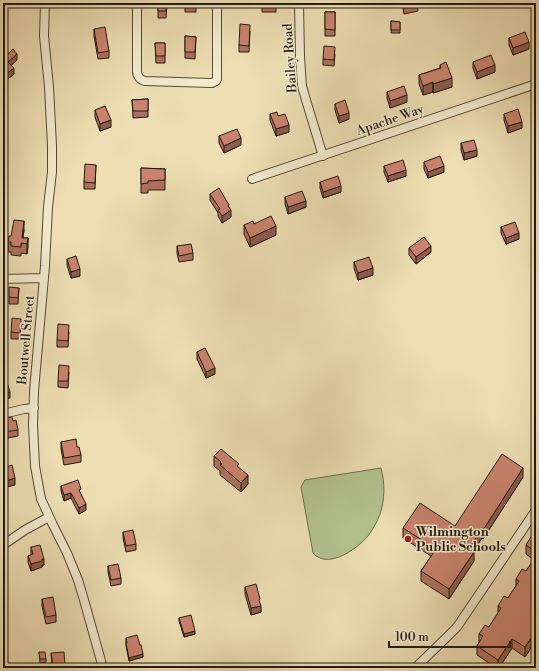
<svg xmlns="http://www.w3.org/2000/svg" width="539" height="671" viewBox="0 0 539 671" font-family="'Libre Bodoni',serif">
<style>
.green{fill:#b4c290;stroke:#6a6e50}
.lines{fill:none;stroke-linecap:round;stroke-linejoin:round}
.minor-casing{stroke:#544b39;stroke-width:10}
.minor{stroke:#f3eace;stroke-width:8}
.wall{fill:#ae715f;stroke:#211a10}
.shaded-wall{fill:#8d5c4e;stroke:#211a10}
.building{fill:#ca836f;stroke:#211a10}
.poi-dot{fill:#8f2418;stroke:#f3eace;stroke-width:1.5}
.labels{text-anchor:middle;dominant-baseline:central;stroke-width:3;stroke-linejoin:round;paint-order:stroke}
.street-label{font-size:13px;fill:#211a10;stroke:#f3eace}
.poi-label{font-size:13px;font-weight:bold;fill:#211a10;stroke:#f3eace;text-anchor:start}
</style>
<rect width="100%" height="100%" fill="#eddeb4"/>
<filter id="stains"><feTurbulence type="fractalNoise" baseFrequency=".005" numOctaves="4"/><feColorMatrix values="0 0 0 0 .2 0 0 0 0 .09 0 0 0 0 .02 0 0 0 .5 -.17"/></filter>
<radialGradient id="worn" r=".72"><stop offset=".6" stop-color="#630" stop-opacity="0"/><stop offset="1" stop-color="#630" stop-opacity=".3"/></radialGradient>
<!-- green -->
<path class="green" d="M381 468C385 483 385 499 380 514 377 522 373 529 368 536 357 549 328 570 313 553L301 487 305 480Z"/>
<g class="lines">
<defs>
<path id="minor" d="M45 3 44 36 49 87 52 146V172L48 207 45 266 34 391 33 425 35 466 41 499 53 525 67 553 78 580 84 600 103 668
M137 3V71C137 76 140 80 145 81L212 83 216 81 217 79V3
M299 3 300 57 302 86 306 100 323 156
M252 179 536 84
M3 279 44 278
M3 414 24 409 34 408
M3 545 25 530 49 517
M415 668 449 635 457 627 536 510"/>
</defs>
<!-- minor casing -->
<use href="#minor" class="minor-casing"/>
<!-- minor -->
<use href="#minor" class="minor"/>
</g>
<!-- wall -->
<path class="wall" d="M69 3H80L79 7 69 6Z
M158 3H167L166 18H158Z
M185 3H196V12H185Z
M262 3H276V12H262Z
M402 3H417L418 11 404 14Z
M325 12H335V36H325Z
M391 21 400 22V33H391Z
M94 29 109 51V58L98 59 94 36Z
M250 31 249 52H239V45Z
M185 36 196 37 195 59 185 58Z
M509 38 529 49 513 55 509 45Z
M155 43H165V63H156Z
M335 54 334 66 323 65V59Z
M3 57H5L17 60 11 65 14 74 5 81 3 79Z
M473 62 495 72 477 79 473 68Z
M440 65 452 87 433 93V92L423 95 419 84V75L440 68Z
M387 92 407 102 390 108 387 98Z
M148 99V117L133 118 132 100Z
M534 103H536V118L534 113Z
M335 104 349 119 339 123 335 110Z
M95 110 111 127 100 131 95 117Z
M270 114 278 116 289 132 276 136 270 120Z
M504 114 522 128 508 133 504 120Z
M219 136 241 145 224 153 219 143Z
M461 143 477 156 464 160 461 150Z
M424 162 444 172 428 178 424 169Z
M96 165 95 189H84V182Z
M384 166 406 176 388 182 384 172Z
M141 168 165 169V190H148V193H141Z
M320 182 341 192 323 198 320 188Z
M210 194 229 207 231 217 222 223 218 216V213L210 200Z
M285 197 306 207 288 214 285 204Z
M254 224 276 235 250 247 244 234V225Z
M501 227 519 239 506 244 501 233Z
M24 230 23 238H28L27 254 21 253V256L11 255V252H8V242L11 236Z
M177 246 193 253V260L179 262 177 253Z
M409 248 431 252 416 264 409 255Z
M67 259 80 276 71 278 67 265Z
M354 262 373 275 358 280 354 268Z
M19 288 18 304H9V297Z
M21 325 20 339H11V332Z
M69 332 68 347H57V340Z
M197 352 215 374 206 378 197 359Z
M69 372 68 388 58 387V381Z
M3 418 13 421 18 430V436L3 439Z
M61 442 77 447 81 455V462L64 465 61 449Z
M214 456 239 468 248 484 241 492 220 475V471L214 466Z
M523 477 483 539 482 538 473 551 474 561 449 599 421 581V571L431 556 403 538V528L455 526Z
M61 486 81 494 86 510 79 514 71 498 64 501 61 491Z
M123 532 136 544V550L126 552 123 538Z
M536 533V647L534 650 531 648 525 657 512 648 499 668H496L477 655V646L479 642V634L489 627 498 613V606L508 598 516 586V579L526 571 534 560 526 554V545Z
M31 547 44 565H42V567L31 571 28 562V556L31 555Z
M108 566 121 578V584L111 586 108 572Z
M245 587 260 604 261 612 251 615 245 594Z
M42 599 56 615V622L46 624 42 606Z
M179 618 195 634 184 637 179 621Z
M126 638 140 645 143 657 129 661 126 646Z
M39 652 46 659V662L40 663Z
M51 653 65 665V668H52Z"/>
<!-- shaded-wall -->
<path class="shaded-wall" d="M529 42V49L513 55V48Z
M17 54V60L8 68V62Z
M495 65V72L477 79V72Z
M14 68V74L5 81V75Z
M452 78V87L433 93V84Z
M433 82V92L423 95V86Z
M407 95V102L390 108V101Z
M349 113V119L339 123V116Z
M111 120V127L100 131V124Z
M522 122V128L508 133V126Z
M289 125V132L276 136V129Z
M241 138V145L224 153V146Z
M477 150V156L464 160V153Z
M444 166V172L428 178V172Z
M406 170V176L388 182V176Z
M341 186V192L323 198V192Z
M306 201V207L288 214V207Z
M231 210V217L222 223V216Z
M24 221V230L22 243V238Z
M276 226V235L250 247V238Z
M519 233V239L506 244V238Z
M28 238V248L27 254V244Z
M431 246V252L416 264V257Z
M373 268V275L358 280V273Z
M80 269V276L71 278V272Z
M215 368V374L206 378V372Z
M10 392V398L3 400V394Z
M523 468V477L483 539V530Z
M248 475V484L241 492V483Z
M15 478V485L3 488V482Z
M71 493V498L64 501V495Z
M86 504V510L79 514V508Z
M482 529V538L469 558V548Z
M474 552V561L449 599V589Z
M44 559V565H42V567L31 571V564Z
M261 606V612L251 615V608Z
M195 631V634L184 637V634Z
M536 637V647L534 650V640Z
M531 638V648L525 657V647Z
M512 639V648L499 668H498V660Z
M143 654V657L129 661V658Z"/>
<!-- building -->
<path class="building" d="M158 3H167L166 11H158Z
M185 3H196V6L185 5Z
M262 3H276V5L262 6Z
M403 3H417L418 5 404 8Z
M325 12H335V30L325 29Z
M391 21 400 22V30H391Z
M240 24 250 25 249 46 239 45Z
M105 27 109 51 98 53 94 29Z
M525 32 529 42 513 48 509 38Z
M185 36 196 37 195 52H185Z
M155 43H165V56H156Z
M324 46 335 47 334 60 323 59Z
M13 49 17 54 8 62 14 68 5 75 3 73V57L4 56 5 57Z
M491 55 495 65 477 72 473 62Z
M446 62 452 78 433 84V82L423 86 419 75 441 68 440 65Z
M404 86 407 95 390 101 387 92Z
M148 99V111H133L132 100Z
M345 100 349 113 339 116 335 104Z
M534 103H536V109Z
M105 106 111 120 100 124 95 110Z
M518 109 522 122 508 126 504 114Z
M277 112 278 116 285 114 289 125 276 129 270 114Z
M237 129 241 138 224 146 219 136Z
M474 140 477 150 464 153 461 143Z
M440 156 444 166 428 172 424 162Z
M403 160 406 170 388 176 384 166Z
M85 164 96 165 95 183 84 182Z
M141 168 165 169V180L148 181V183L141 184Z
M338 176 341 186 323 192 320 182Z
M219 188 229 205 228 206 231 210 222 216 218 210 220 209 210 194Z
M302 191 306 201 288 207 285 197Z
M271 216 276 226 250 238 244 225 253 221 254 224Z
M14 220 24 221 22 238H28L27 244 21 243V247L11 246V242H8L9 236H11Z
M515 222 519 233 506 238 501 227Z
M424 237 431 246 416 257 409 248Z
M191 244 193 253 179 256 177 246Z
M76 256 80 269 71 272 67 259Z
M369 257 373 268 358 273 354 262Z
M9 287 19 288 18 298 9 297Z
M12 318 21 319 20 333 11 332Z
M58 324 69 325 68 341 57 340Z
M205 348 215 368 206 372 197 352Z
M59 365 69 366 68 381H58Z
M5 376 10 392 3 394V377Z
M12 417 13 421 16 420 18 430 3 432V422H4L3 418Z
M76 439 77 447H79L81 455 64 458 61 442Z
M221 449 239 464 237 466 248 475 241 483 220 465 222 464 220 463 221 462 214 456Z
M502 454 523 468 483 530 482 529 469 548 474 552 449 589 421 571 436 549 403 528 420 503 455 526Z
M12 465 15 478 3 482V468Z
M78 480 81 489 79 490 86 504 79 508 71 493 64 495 61 486Z
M133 530 136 544 126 546 123 532Z
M534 532 536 533V552L526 545Z
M40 545 44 559H42V561L31 564 28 556 33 554 31 547Z
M536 556V637L534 640 531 638 525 647 512 639 498 660 477 646 483 636 479 634 485 625 489 627 501 608 498 606 504 596 508 598 519 581 516 579 522 569 526 571Z
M118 564 121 578 111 580 108 566Z
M256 584 260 599 259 600 261 606 251 608 245 587Z
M53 597 56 615 46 617 42 599Z
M191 615 195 631 184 634 179 618Z
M137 635 140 645H141L143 654 129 658 126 643H127L126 638Z
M39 652H45L46 659H40Z
M64 652 65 665 53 666 51 653Z
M236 664 237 668H226V667Z"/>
<!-- markers -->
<circle class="poi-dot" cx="408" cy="539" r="4"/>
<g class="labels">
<!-- street labels -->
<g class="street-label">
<text transform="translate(290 58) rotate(-94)">Bailey Road</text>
<text transform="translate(390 120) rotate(-19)">Apache Way</text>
<text transform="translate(26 340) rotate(-85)">Boutwell Street</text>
</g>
<!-- poi labels -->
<g class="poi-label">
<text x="416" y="532">Wilmington<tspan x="416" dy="15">Public Schools</tspan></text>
</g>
</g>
<!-- margin -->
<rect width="539" height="671" fill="none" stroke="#eddeb4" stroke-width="16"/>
<rect x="4" y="4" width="531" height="663" fill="none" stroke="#211a10" stroke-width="2"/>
<rect x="8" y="8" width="523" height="655" fill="none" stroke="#211a10"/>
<!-- scale -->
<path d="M389 641v6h121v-6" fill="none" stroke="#211a10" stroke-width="2"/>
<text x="395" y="641" font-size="12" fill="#211a10" stroke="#f3eace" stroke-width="3" paint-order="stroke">100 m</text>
<rect width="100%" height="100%" filter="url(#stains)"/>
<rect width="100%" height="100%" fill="url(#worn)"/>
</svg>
